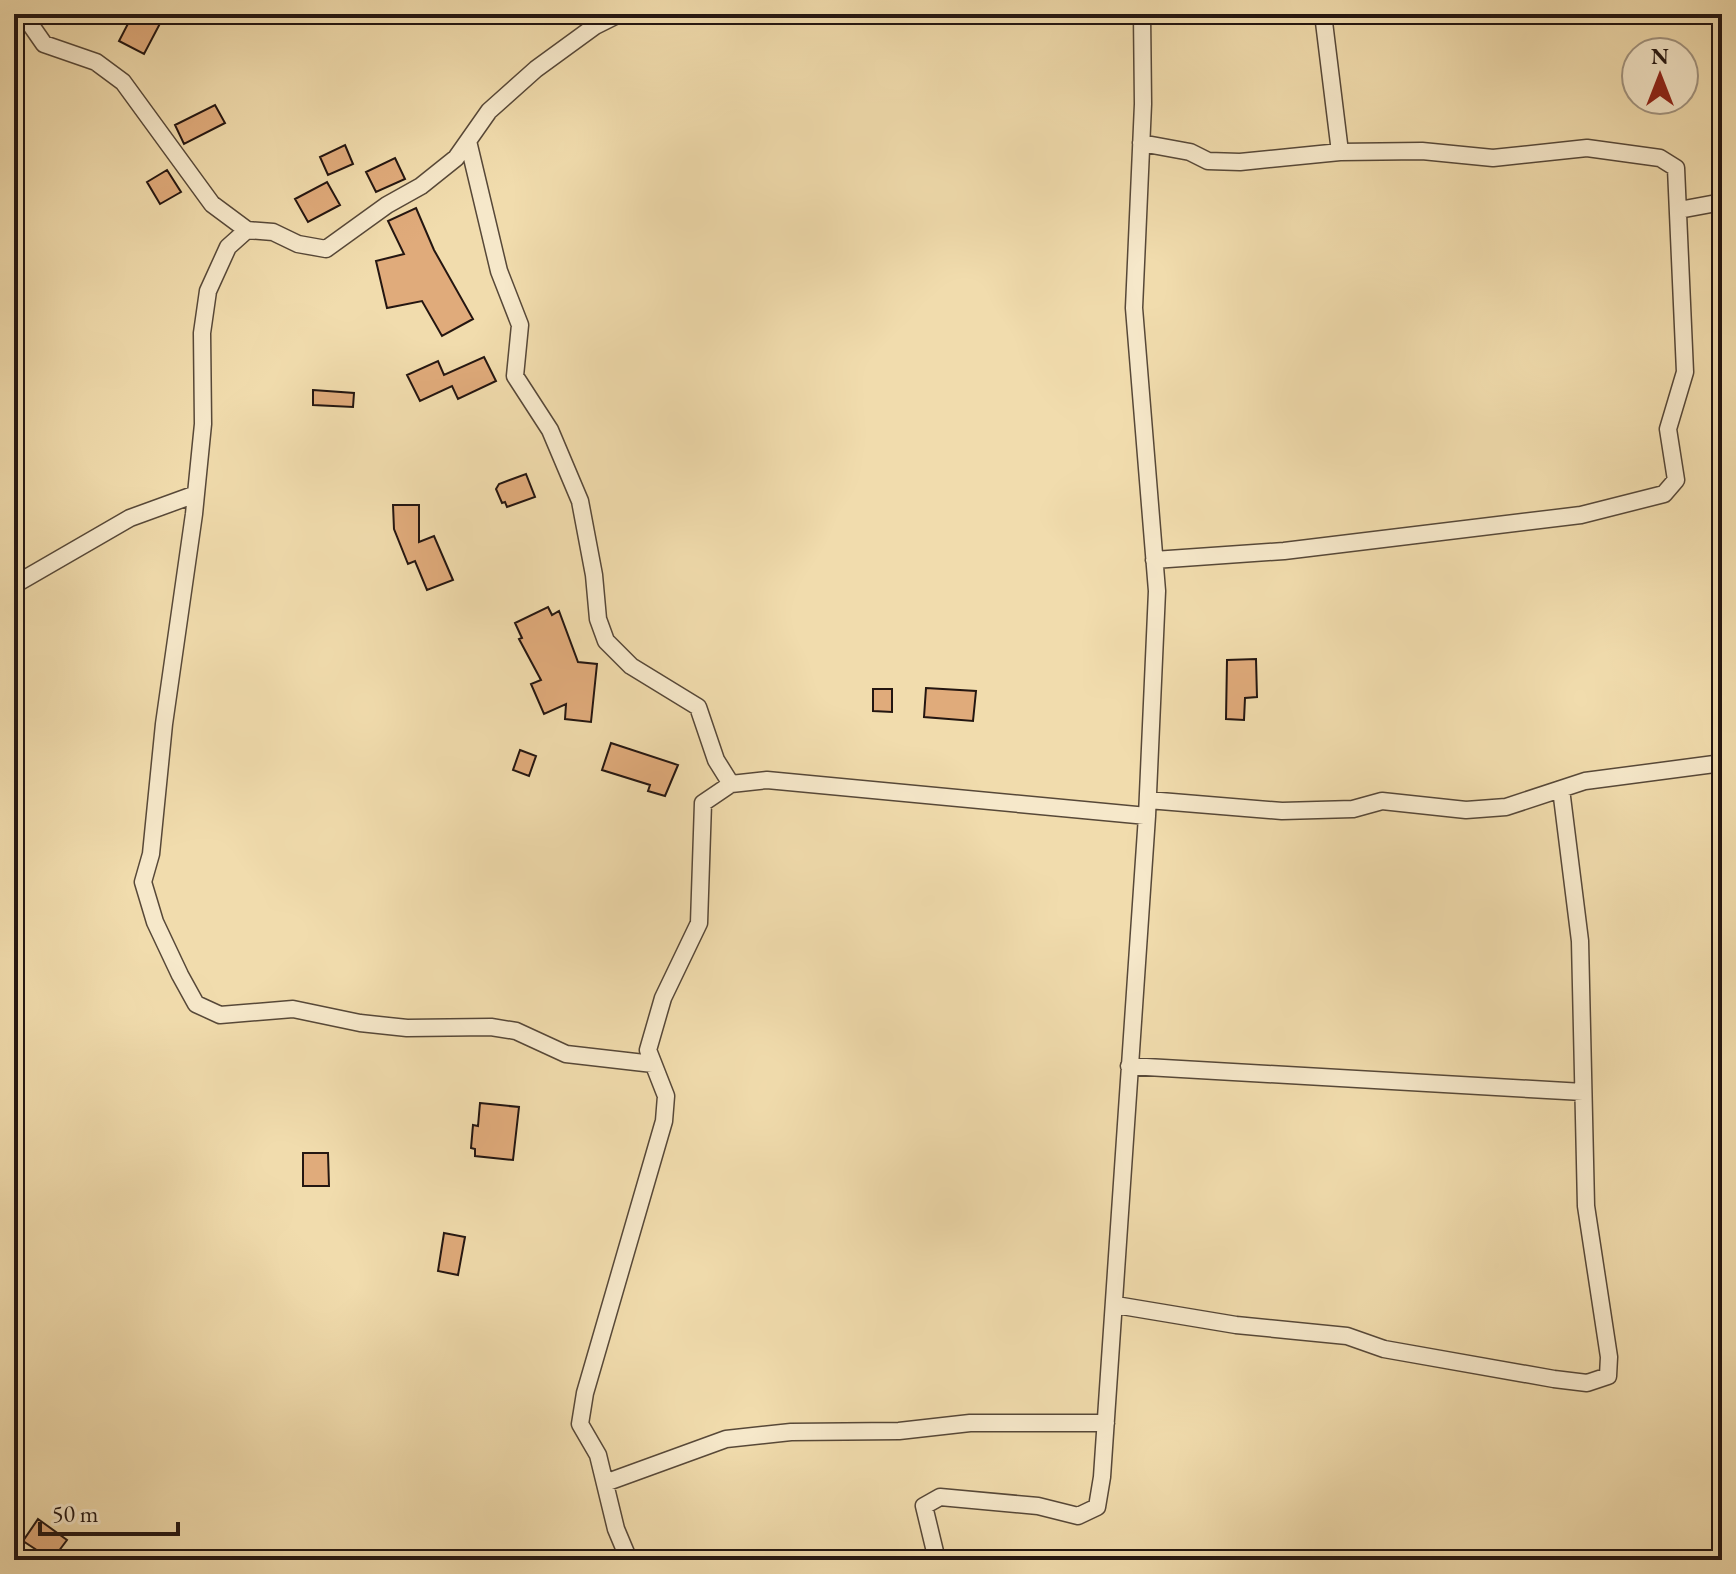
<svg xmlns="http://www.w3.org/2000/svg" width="1736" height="1574" viewBox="0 0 1736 1574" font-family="'EB Garamond',serif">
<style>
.building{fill:#e0ab7b;stroke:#241611;stroke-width:2}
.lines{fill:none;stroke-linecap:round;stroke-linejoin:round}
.minor-casing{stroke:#574838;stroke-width:19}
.minor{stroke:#f6e8ca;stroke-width:16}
</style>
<rect width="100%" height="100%" fill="#f1dcad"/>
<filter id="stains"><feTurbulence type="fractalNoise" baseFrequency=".0025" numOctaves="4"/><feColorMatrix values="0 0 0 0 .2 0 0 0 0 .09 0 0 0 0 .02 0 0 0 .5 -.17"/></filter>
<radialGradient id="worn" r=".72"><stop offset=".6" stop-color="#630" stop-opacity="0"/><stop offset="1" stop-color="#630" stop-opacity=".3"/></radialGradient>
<!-- building -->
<path class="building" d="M133 14H165L144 54 119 41Z
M215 105 225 123 184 144 175 125Z
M345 145 353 164 328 175 320 157Z
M395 158 405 179 376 192 366 172Z
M167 170 181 192 160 204 147 182Z
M327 182 340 205 308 222 295 199Z
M416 208 434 250 473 319 442 336 422 301 387 308 376 261 404 254 388 221Z
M484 357 496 381 458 399 452 386 420 401 407 375 438 361 444 375Z
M313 390 354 393 353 407 313 405Z
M526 474 535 497 507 507 505 502 502 503 496 489 499 484Z
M393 505H419V542L434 536 453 580 427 590 415 561 408 564 394 529Z
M548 607 552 615 559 611 578 662 597 664 591 722 565 719 566 704 544 714 531 684 541 680 519 639 522 638 515 623Z
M1256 659 1257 697 1245 698 1244 720 1226 719 1227 660Z
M926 688 976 691 973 721 924 717Z
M873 689H892V712L873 711Z
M611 743 678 765 665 796 648 791 650 785 602 770Z
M520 750 536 756 529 776 513 770Z
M480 1103 519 1107 513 1160 475 1156V1149L471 1148 473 1125 478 1126Z
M303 1153H328L329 1186H303Z
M444 1233 465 1237 458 1275 438 1271Z
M38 1519 67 1540 52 1560 23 1541Z"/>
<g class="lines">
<defs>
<path id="minor" d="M17 14 28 21 44 44 96 62 123 82 212 204 247 230 273 232 298 244 326 249 387 205 421 186 456 158 489 111 536 69 595 26 619 14
M1323 14 1340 152
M468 141 499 271 520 325 515 376 550 430 580 501 594 575 598 619 606 641 631 666 698 707 716 760 731 784
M1141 143 1190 152 1208 161 1240 162 1340 152 1422 151 1493 158 1587 148 1660 158 1676 168 1685 372 1668 429 1676 480 1664 494 1581 515 1284 551 1154 560
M1679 210 1722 202
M247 230 228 247 208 291 202 333 203 424 194 514 164 724 151 854 143 882 155 922 180 975 196 1004 220 1015 293 1009 360 1023 407 1028 491 1027 516 1031 566 1054 653 1064
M14 585 130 518 196 494
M1148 800 1282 811 1353 809 1382 801 1466 810 1506 807 1585 781 1722 763
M1129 1066 1583 1092
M1116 1305 1236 1325 1347 1336 1384 1349 1554 1379 1587 1383 1608 1376 1609 1357 1586 1206 1580 941 1561 789
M605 1483 726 1439 791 1432 899 1431 970 1423H1106
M629 1560 616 1529 598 1455 580 1424 585 1393 664 1121 666 1096 648 1050 663 998 699 923 703 803 731 784 767 780 1147 816
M937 1560 924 1506 940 1497 1038 1506 1078 1516 1097 1507 1102 1477 1147 816 1157 591 1134 308 1143 104 1142 14"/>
</defs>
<!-- minor casing -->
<use href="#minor" class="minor-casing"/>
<!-- minor -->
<use href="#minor" class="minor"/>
</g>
<!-- margin -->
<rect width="1736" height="1574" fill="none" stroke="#f1dcad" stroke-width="48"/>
<rect x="16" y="16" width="1704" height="1542" fill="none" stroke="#241611" stroke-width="4"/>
<rect x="24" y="24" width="1688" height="1526" fill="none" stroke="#241611" stroke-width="2"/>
<!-- north arrow -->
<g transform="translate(1660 76)"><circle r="38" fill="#f6e8ca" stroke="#a29480" stroke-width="2"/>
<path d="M0-6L14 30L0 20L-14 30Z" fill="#8f2418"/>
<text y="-12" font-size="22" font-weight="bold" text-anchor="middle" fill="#241611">N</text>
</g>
<!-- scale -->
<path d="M40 1522v12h138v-12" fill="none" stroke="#241611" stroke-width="4"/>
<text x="52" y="1522" font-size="24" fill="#241611" stroke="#f6e8ca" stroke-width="6" paint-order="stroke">50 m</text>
<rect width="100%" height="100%" filter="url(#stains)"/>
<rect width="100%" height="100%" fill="url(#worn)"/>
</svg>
